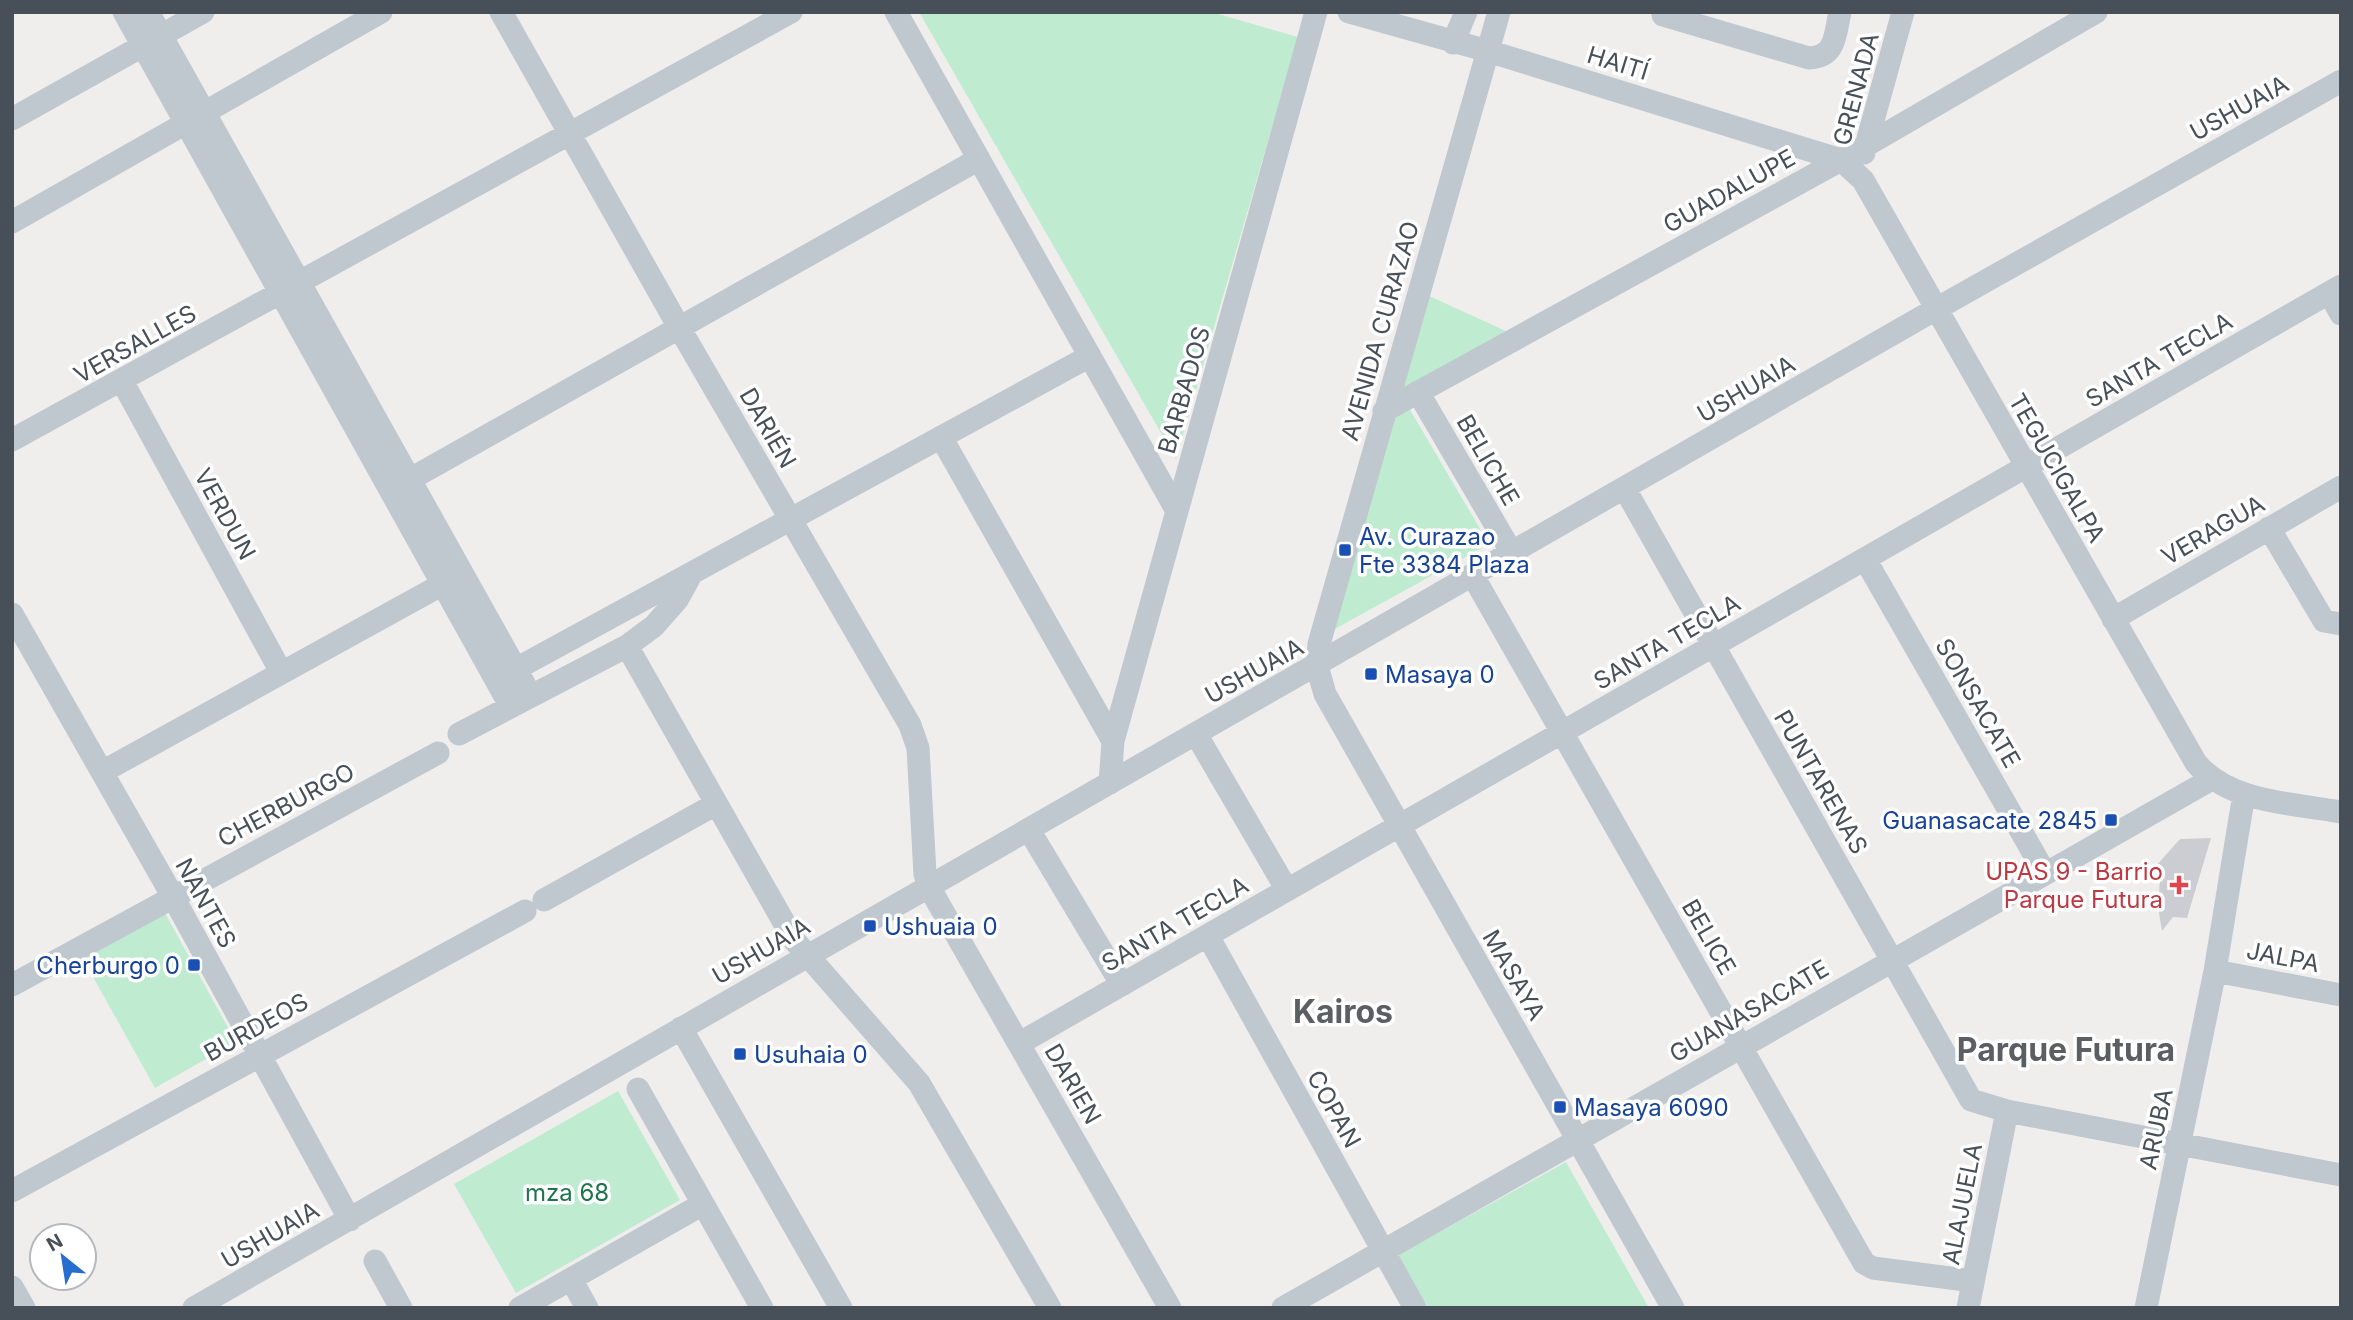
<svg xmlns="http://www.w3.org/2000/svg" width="2353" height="1320" viewBox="0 0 2353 1320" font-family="Inter,sans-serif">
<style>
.green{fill:#bfebd1}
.building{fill:#cbcdd2}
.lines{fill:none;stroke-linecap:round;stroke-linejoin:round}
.minor{stroke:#bfc7cf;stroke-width:23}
.transit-dot{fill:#1a4fb4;stroke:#fff;stroke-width:2.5}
.health-dot{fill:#e0444e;stroke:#fff;stroke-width:2.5}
.labels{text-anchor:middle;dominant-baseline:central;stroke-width:7;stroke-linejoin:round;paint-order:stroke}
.street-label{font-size:24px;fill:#475059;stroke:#fff}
.transit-label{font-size:24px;fill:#164399;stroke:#fff;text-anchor:start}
.health-label{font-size:24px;fill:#be3a42;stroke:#fff;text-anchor:end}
.park-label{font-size:24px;fill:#1e744c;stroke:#fff}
.district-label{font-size:32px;font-weight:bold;fill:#5b5e62;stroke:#fff}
</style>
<rect width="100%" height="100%" fill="#f0eeed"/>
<!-- green -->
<path class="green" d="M919 12H1211L1298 37 1176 459Z
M1427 295 1508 332 1399 397Z
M1409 408 1489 544 1324 635 1394 417Z
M165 913 236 1042 155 1088 83 959Z
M618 1091 680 1200 516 1293 454 1184Z
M1566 1162 1649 1308H1428L1398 1255Z"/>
<!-- building -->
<path class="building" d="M2211 838 2187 918 2173 917 2162 931 2158 907 2160 879 2155 867 2180 839Z"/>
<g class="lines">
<!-- minor -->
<path class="minor" d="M124 12 511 707
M148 12 531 696
M501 12 680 329 910 725 918 748 925 874 929 887 1170 1308
M896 12 1177 511
M1349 12 1488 51 1841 160 1863 180 2196 763C2230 803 2292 803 2341 812
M1499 12 1319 644 1317 666 1325 694 1673 1308
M1663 12V15L1809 58C1836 57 1835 35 1840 12
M1453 43 1466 12
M12 119 203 12
M1864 153 1903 12
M12 222 381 12
M2329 293 2341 314
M122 381 281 672
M1418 392 1512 553
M1384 411 1841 160 2096 12
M941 437 1113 741
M12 440 791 12
M398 486 979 159
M1625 489 1971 1100 2007 1111 2341 1175
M2269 528 2324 621 2341 624
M1865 559 2045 873
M1473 576 1864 1263 1873 1268 1973 1281
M12 614 172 895 350 1220
M2113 619 2341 487
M627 646 794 940 919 1083 1050 1308
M503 676 1090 356
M459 734 627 646 654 626 677 600 692 573
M1196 734 1287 890
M102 772 443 584
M1110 783 1113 741 1316 12
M1029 830 1122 985
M544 900 716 804
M1208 936 1415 1308
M2215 971 2341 995
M12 985 438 753
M681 1028 841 1308
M1020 1043 2341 286
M638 1089 762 1308
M12 1191 525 911
M375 1261 401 1308
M571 1279 587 1308
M12 1287 24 1308
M194 1308 1936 309 2341 81
M520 1308 703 1204
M1283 1308 2210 780
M1968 1308 2007 1111
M2146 1308 2215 971 2244 794"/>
</g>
<!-- markers -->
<g class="transit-dot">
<rect x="1338" y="543" width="14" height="14" rx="3.5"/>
<rect x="1364" y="667" width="14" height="14" rx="3.5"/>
<rect x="2104" y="813" width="14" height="14" rx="3.5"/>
<rect x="863" y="919" width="14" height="14" rx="3.5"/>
<rect x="187" y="958" width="14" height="14" rx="3.5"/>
<rect x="733" y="1047" width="14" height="14" rx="3.5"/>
<rect x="1553" y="1100" width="14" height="14" rx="3.5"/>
</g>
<path class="health-dot" d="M2175.5 874.5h7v7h7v7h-7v7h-7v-7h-7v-7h7z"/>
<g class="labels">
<!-- street labels -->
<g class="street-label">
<text transform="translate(1618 63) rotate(17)">HAITÍ</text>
<text transform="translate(1856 89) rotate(-75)">GRENADA</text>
<text transform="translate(2239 108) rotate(-29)">USHUAIA</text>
<text transform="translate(1729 191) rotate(-29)">GUADALUPE</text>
<text transform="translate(1380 331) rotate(-74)">AVENIDA CURAZAO</text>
<text transform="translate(135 344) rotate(-29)">VERSALLES</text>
<text transform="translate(2159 360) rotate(-30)">SANTA TECLA</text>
<text transform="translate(1746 389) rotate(-30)">USHUAIA</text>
<text transform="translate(1184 390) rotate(-74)">BARBADOS</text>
<text transform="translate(768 428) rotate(60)">DARIÉN</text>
<text transform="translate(1488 460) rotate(60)">BELICHE</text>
<text transform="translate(2057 468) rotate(60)">TEGUCIGALPA</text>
<text transform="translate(225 514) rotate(61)">VERDUN</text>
<text transform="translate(2213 530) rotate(-30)">VERAGUA</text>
<text transform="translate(1667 642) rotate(-30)">SANTA TECLA</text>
<text transform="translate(1254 671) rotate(-29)">USHUAIA</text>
<text transform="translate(1978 703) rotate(60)">SONSACATE</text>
<text transform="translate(1821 782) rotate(60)">PUNTARENAS</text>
<text transform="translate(286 805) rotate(-28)">CHERBURGO</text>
<text transform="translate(206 903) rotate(61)">NANTES</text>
<text transform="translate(1175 924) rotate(-30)">SANTA TECLA</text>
<text transform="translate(1709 937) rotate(60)">BELICE</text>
<text transform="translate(761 951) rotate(-30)">USHUAIA</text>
<text transform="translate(2283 957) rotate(11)">JALPA</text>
<text transform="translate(1514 975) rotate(60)">MASAYA</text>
<text transform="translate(1749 1011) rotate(-30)">GUANASACATE</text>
<text transform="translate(256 1027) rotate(-29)">BURDEOS</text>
<text transform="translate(1073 1084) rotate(60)">DARIEN</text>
<text transform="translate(1334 1109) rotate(61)">COPAN</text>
<text transform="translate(2156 1129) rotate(-78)">ARUBA</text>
<text transform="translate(1962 1204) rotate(-79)">ALAJUELA</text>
<text transform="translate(270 1235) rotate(-30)">USHUAIA</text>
</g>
<!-- transit labels -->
<g class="transit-label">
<text x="1359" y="536">Av. Curazao<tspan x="1359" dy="28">Fte 3384 Plaza</tspan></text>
<text x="1385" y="674">Masaya 0</text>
<text x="2097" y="820" text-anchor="end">Guanasacate 2845</text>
<text x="884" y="926">Ushuaia 0</text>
<text x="180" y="965" text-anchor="end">Cherburgo 0</text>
<text x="754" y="1054">Usuhaia 0</text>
<text x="1574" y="1107">Masaya 6090</text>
</g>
<!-- health labels -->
<g class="health-label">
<text x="2163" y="871">UPAS 9 - Barrio<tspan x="2163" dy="28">Parque Futura</tspan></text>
</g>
<!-- park labels -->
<g class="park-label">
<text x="567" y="1192">mza 68</text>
</g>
<!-- district labels -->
<g class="district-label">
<text x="1343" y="1011">Kairos</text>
<text x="2066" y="1049">Parque Futura</text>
</g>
</g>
<!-- border -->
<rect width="2353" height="1320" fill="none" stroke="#475059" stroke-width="28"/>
<!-- north arrow -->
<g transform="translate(63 1257) rotate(330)"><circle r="33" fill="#ffffff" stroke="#b5b9bd" stroke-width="2"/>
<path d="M0-5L12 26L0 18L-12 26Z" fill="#276cd0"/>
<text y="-10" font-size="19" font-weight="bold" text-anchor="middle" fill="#475059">N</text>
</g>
</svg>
